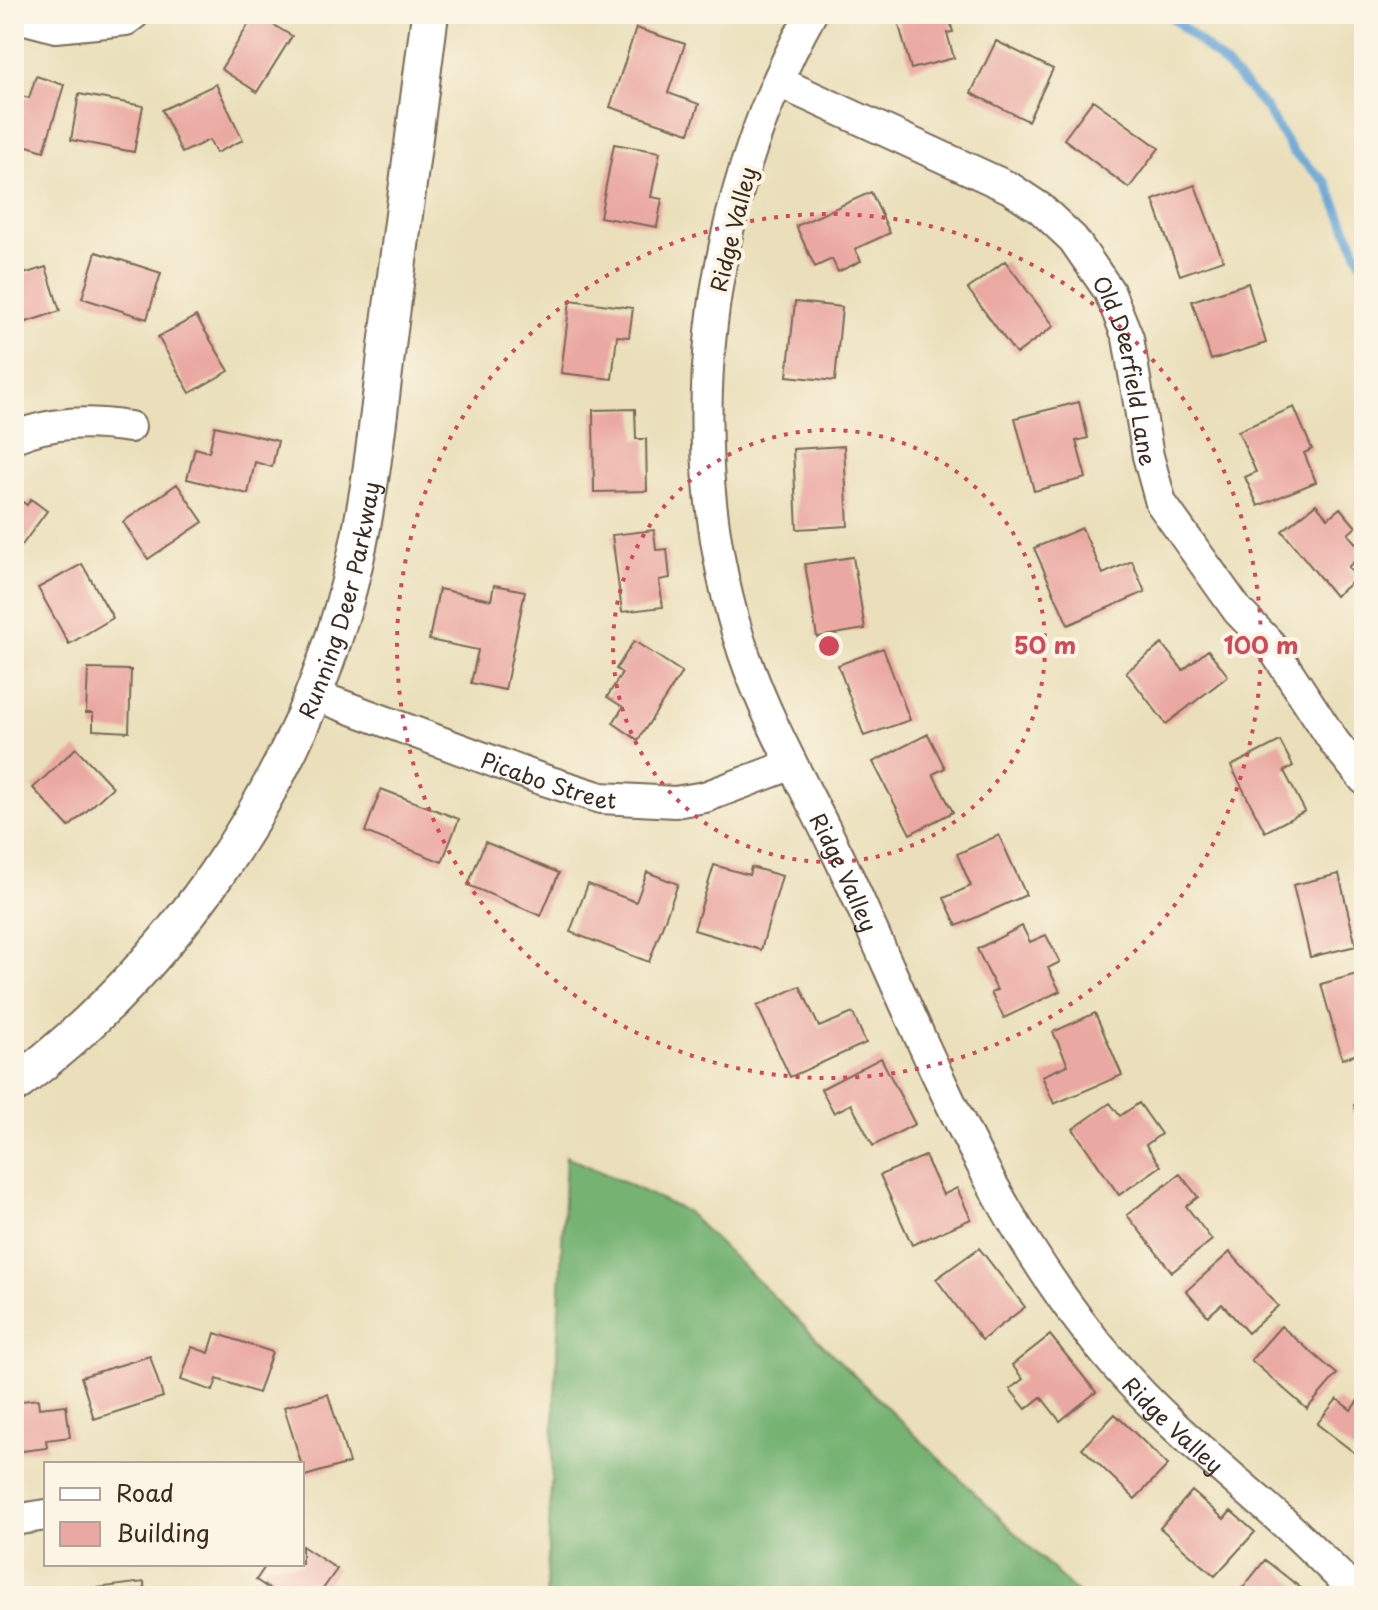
<svg xmlns="http://www.w3.org/2000/svg" width="1378" height="1610" viewBox="0 0 1378 1610" font-family="'Playpen Sans',sans-serif">
<style>
.forest{fill:#76b373;stroke:#586e48;stroke-width:2}
.lines{fill:none;stroke-linecap:round;stroke-linejoin:round}
.stream{stroke:#61a2d4;stroke-width:9}
.building{fill:#eaa8a2}
.minor-casing{stroke:#786955;stroke-width:34}
.tertiary-casing{stroke:#786955;stroke-width:40}
.minor{stroke:#fff;stroke-width:30}
.tertiary{stroke:#fff;stroke-width:36}
.ring{fill:none;stroke:#d1495b;stroke-width:4;stroke-dasharray:4 8}
.labels{text-anchor:middle;dominant-baseline:central;stroke-width:8;stroke-linejoin:round;paint-order:stroke}
.street-label{font-size:22px;fill:#3b2a1e;stroke:#fcf5e5}
.centre{fill:#d1495b;stroke:#fcf5e5;stroke-width:4}
.ring-label{font-size:24px;text-anchor:middle;font-weight:bold;fill:#d1495b;stroke:#fcf5e5;stroke-width:8;stroke-linejoin:round;paint-order:stroke}
</style>
<rect width="100%" height="100%" fill="#fcf5e5"/>
<filter id="ink" filterUnits="userSpaceOnUse"><feTurbulence type="fractalNoise" baseFrequency=".0125" numOctaves="2"/><feDisplacementMap in="SourceGraphic" scale="16" xChannelSelector="R" yChannelSelector="G"/><feConvolveMatrix kernelMatrix="1 2 1 2 8 2 1 2 1" color-interpolation-filters="sRGB"/></filter>
<filter id="wash" filterUnits="userSpaceOnUse"><feTurbulence type="fractalNoise" baseFrequency=".006" numOctaves="4" result="noise"/><feDisplacementMap in="SourceGraphic" scale="32" xChannelSelector="R" yChannelSelector="G"/><feGaussianBlur stdDeviation="1.8" result="paint"/><feColorMatrix in="noise" values="0 0 0 0 0 0 0 0 0 0 0 0 0 0 0 0 0 1.4 0 .05"/><feComposite in="paint" operator="in"/></filter>
<g filter="url(#wash)">
<rect width="100%" height="100%" fill="#eadfba"/>
<!-- forest -->
<path class="forest" d="M566 1156 686 1211 1080 1596H546Z"/>
<g class="lines">
<!-- stream -->
<path class="stream" d="M1168 14 1226 65 1265 107 1293 152 1327 183 1364 269"/>
</g>
<g id="blocks">
<!-- building -->
<path class="building" d="M255 14 292 36 257 92 221 69Z
M896 14H948L953 32 947 33 954 58 911 69Z
M636 28 685 44 668 93 699 104 689 133 610 107Z
M996 41 1053 69 1028 121 971 93Z
M36 76 64 85 44 151 14 142V94L29 98Z
M216 84 243 140 216 153 209 140 182 153 162 110Z
M79 94 143 106 134 152 71 140Z
M1093 100 1159 148 1129 188 1064 139Z
M614 144 660 152 651 197 662 199 657 227 600 217Z
M1195 185 1223 260 1180 275 1153 200Z
M871 192 890 233 855 249 861 261 838 272 832 259 815 267 796 226Z
M96 252 161 273 147 319 82 298Z
M1005 261 1054 326 1016 354 968 289Z
M46 267 60 311 14 326V277Z
M1248 283 1266 343 1211 360 1192 301Z
M570 300 633 308 629 337 617 336 612 379 561 373Z
M795 302 842 307 835 381 787 376Z
M196 316 229 371 190 393 158 337Z
M1079 402 1088 438 1076 441 1086 478 1034 491 1015 418Z
M1294 407 1312 449 1304 453 1316 482 1258 506 1245 477 1256 472 1238 431Z
M635 409 636 439H646L647 491 594 492 593 410Z
M215 426 278 441 272 467 255 462 248 494 187 479 195 448 209 452Z
M844 446 848 526 797 529 793 449Z
M177 484 203 522 148 559 123 522Z
M14 496 27 505 31 499 47 511 14 556Z
M1316 504 1328 518 1340 508 1356 527 1348 534 1364 553 1348 567 1357 578 1335 596 1282 531Z
M1082 528 1103 574 1132 561 1145 592 1068 625 1034 548Z
M654 530 656 550 667 549 670 578 659 580 663 607 622 612 612 535Z
M853 557 865 629 817 637 805 564Z
M82 564 113 618 69 644 38 588Z
M494 585 525 591 505 690 471 683 478 650 429 640 439 589 491 600Z
M1364 610V631L1354 618Z
M634 641 682 672 638 740 613 723 623 707 607 697 622 673 616 669Z
M1162 644 1183 670 1208 650 1228 676 1166 724 1126 672Z
M883 648 910 720 864 736 838 665Z
M88 669 131 670 129 732 93 730V713H86Z
M928 734 945 768 933 774 953 812 910 834 873 762Z
M1280 741 1293 766 1284 771 1305 811 1265 832 1231 766Z
M76 748 113 787 69 827 33 788Z
M381 789 459 819 442 862 365 832Z
M999 835 1026 895 957 926 944 898 971 886 957 854Z
M485 842 559 873 541 916 468 885Z
M714 865 749 875 751 867 782 876 761 950 694 930Z
M647 872 678 884 649 962 570 932 588 884 636 902Z
M1339 874 1356 946 1310 957 1293 885Z
M1022 926 1030 942 1046 935 1060 962 1048 968 1060 991 1004 1018 991 993 997 990 977 949Z
M1364 972V1052L1342 1059 1321 984Z
M800 986 819 1027 853 1013 866 1043 790 1077 757 1006Z
M1095 1013 1122 1075 1054 1104 1042 1076 1068 1065 1053 1032Z
M881 1058 915 1124 873 1146 851 1104 834 1113 821 1089Z
M1364 1102V1133H1363L1354 1105Z
M1110 1103 1120 1116 1139 1103 1161 1134 1146 1145 1161 1166 1119 1195 1073 1129Z
M925 1156 943 1195 957 1188 971 1219 912 1245 880 1175Z
M1180 1174 1198 1197 1186 1206 1212 1240 1172 1272 1127 1215Z
M979 1248 1025 1307 982 1340 936 1279Z
M1230 1252 1278 1306 1248 1333 1222 1304 1208 1316 1186 1291Z
M1281 1326 1337 1374 1307 1409 1251 1360Z
M215 1333 272 1352 258 1393 217 1379 213 1391 181 1380 192 1347 209 1353Z
M1050 1335 1096 1392 1060 1421 1041 1397 1026 1409 1010 1389 1023 1379 1012 1365Z
M150 1356 163 1397 94 1419 81 1377Z
M1364 1392V1460L1317 1424 1337 1399 1351 1410Z
M328 1394 349 1463 305 1476 284 1407Z
M38 1399 39 1408 66 1405 70 1437 46 1440 47 1448 14 1452V1402Z
M1115 1414 1168 1465 1135 1499 1082 1448Z
M1192 1491 1224 1519 1231 1511 1255 1532 1215 1576 1160 1528Z
M302 1546 337 1569 318 1596H280L256 1580 267 1564H302Z
M1265 1560 1311 1596H1240L1238 1594Z
M144 1582 145 1596H73L72 1591Z"/>
</g>
</g>
<g filter="url(#ink)">
<use href="#blocks" fill-opacity="0" stroke="#786955" stroke-width="2"/>
<g class="lines">
<defs>
<g id="minor">
<path id="s1" d="M811 14C705 204 674 446 744 654 768 724 804 785 836 851 852 883 866 917 881 950 946 1096 1010 1245 1116 1366 1166 1424 1225 1470 1282 1521 1309 1545 1334 1571 1360 1596"/>
<path d="M14 16 56 27 126 20 134 14"/>
<path id="s2" d="M779 82 1010 188 1040 208 1073 239 1109 291 1128 338 1148 456 1161 503 1238 611 1270 644 1335 743 1364 779"/>
<path d="M14 437C54 421 88 421 130 427"/>
<path id="s3" d="M314 695 538 778 601 798 675 802 705 797 790 765"/>
<path d="M14 1520 46 1515"/>
</g>
<g id="tertiary">
<path id="s4" d="M14 1085C170 968 288 798 342 611 368 522 377 430 388 338 402 230 416 122 430 14"/>
</g>
</defs>
<!-- minor casing -->
<use href="#minor" class="minor-casing"/>
<!-- tertiary casing -->
<use href="#tertiary" class="tertiary-casing"/>
<!-- minor -->
<use href="#minor" class="minor"/>
<!-- tertiary -->
<use href="#tertiary" class="tertiary"/>
</g>
</g>
<!-- distance rings -->
<g class="ring">
<circle cx="829" cy="646" r="216"/>
<circle cx="829" cy="646" r="432"/>
</g>
<g class="labels">
<!-- street labels -->
<g class="street-label">
<text transform="translate(732 229) rotate(-76)">Ridge Valley</text>
<text stroke="none"><textPath href="#s2" startOffset="480">Old Deerfield Lane</textPath></text>
<text stroke="none"><textPath href="#s4" startOffset="596">Running Deer Parkway</textPath></text>
<text stroke="none"><textPath href="#s3" startOffset="250">Picabo Street</textPath></text>
<text stroke="none"><textPath href="#s1" startOffset="902">Ridge Valley</textPath></text>
<text stroke="none"><textPath href="#s1" startOffset="1550">Ridge Valley</textPath></text>
</g>
</g>
<circle cx="829" cy="646" r="12" class="centre"/>
<g class="ring-label">
<text x="1045" y="654">50 m</text>
<text x="1261" y="654">100 m</text>
</g>
<!-- margin -->
<rect width="1378" height="1610" fill="none" stroke="#fcf5e5" stroke-width="48"/>
<!-- legend -->
<rect x="44" y="1462" width="260" height="104" fill="#fcf5e5" stroke="#afa495" stroke-width="2"/>
<rect x="60" y="1488" width="40" height="12" fill="#ffffff" stroke="#afa495" stroke-width="2"/>
<text x="116" y="1502" font-size="24" fill="#3b2a1e">Road</text>
<rect x="60" y="1522" width="40" height="24" fill="#eaa8a2" stroke="#afa495" stroke-width="2"/>
<text x="116" y="1542" font-size="24" fill="#3b2a1e">Building</text>
</svg>
